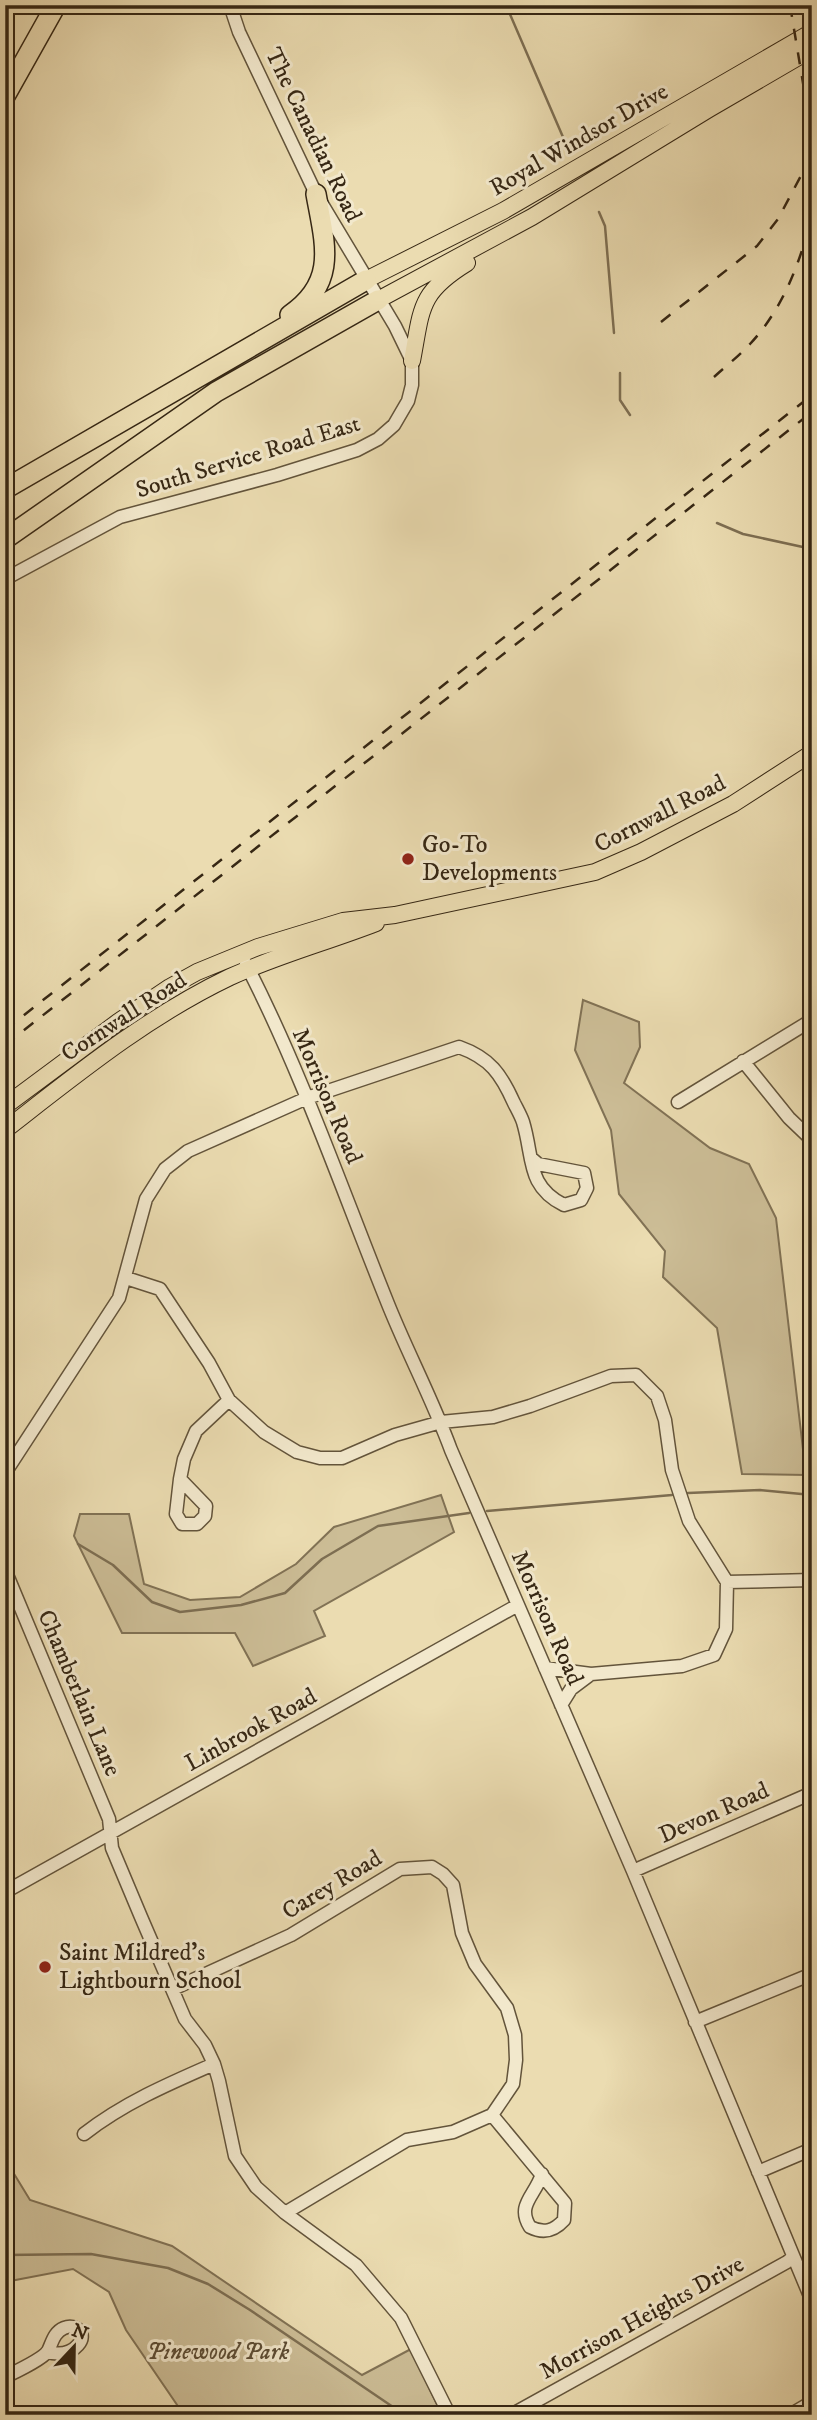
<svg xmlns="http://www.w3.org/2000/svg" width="817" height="2420" viewBox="0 0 817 2420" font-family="'IM FELL DW Pica',serif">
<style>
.green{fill:#ccbd96;stroke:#817255;stroke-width:2}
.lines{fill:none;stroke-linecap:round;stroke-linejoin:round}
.stream{stroke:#7d6e52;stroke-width:2.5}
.minor-casing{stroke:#63543b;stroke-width:15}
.major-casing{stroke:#362714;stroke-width:18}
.highway-casing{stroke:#362714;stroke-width:22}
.minor{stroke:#f2e8cc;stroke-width:12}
.major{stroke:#ebdcb1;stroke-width:16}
.highway{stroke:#ebdcb1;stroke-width:19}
.rail{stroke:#362714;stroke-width:2.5;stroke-dasharray:12 12;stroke-linecap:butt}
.poi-dot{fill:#8f2418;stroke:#f2e8cc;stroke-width:2.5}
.labels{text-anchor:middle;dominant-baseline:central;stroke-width:6;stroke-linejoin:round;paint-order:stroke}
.street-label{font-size:24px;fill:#362714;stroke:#f2e8cc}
.poi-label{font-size:24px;fill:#362714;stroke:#f2e8cc;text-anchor:start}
.park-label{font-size:24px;font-style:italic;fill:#5c4c34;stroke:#f2e8cc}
</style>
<rect width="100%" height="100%" fill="#ebdcb1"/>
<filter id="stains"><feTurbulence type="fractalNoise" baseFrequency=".00286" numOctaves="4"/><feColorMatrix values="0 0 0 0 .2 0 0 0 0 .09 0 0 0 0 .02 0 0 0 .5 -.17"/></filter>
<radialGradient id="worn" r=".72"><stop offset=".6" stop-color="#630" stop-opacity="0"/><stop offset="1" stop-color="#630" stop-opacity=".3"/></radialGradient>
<!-- green -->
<path class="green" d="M583 1000 639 1022 640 1047 624 1083 710 1148 749 1164 776 1218 806 1475 742 1474 717 1328 663 1277 665 1251 619 1194 611 1130 575 1050Z
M441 1495 454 1532 314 1611 325 1636 253 1666 235 1633H122L74 1536 80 1514H129L144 1584 190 1600 240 1597 296 1564 334 1527Z
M5 2159 30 2200 172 2246 362 2375 411 2349 442 2415H184L126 2330 109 2292 73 2269 5 2282Z"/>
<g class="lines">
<!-- stream -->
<path class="stream" d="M506 5 569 151
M599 212 605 226 614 333
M620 373V400L630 415
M717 523 743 534 812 549
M688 1493 760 1490 812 1495
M487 1511 672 1495
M78 1544 113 1565 152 1602 180 1612 241 1605 285 1593 322 1559 378 1526 469 1513
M5 2255 91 2254 168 2268 208 2284 250 2310 396 2409 399 2415"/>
<defs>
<path id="minor" d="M5 579 120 517 277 475 357 450 378 439 394 425 408 401 412 385V361L395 326 316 194 239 32 230 5
M246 964C301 1071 341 1187 386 1299 406 1350 432 1398 451 1450L633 1871 812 2301
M743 1061 789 1118 812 1140
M678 1102 812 1020
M126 1278 160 1289 209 1363 229 1400 264 1432 297 1452 320 1458H342L395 1435 441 1422 493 1417 530 1406 611 1376 636 1375 657 1396 665 1420 672 1470 689 1521 727 1582 726 1629 714 1655 682 1666 591 1674 545 1668
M5 1473 119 1298 146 1199 165 1169 188 1151 307 1098 459 1047C490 1058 501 1074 514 1103 517 1109 521 1116 523 1122 534 1158 526 1186 564 1205L581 1200 587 1188 584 1173 538 1164 531 1158
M180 1479 206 1506 205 1516 197 1524H182L176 1514 180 1479 184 1459 196 1431 229 1400
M5 1570 109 1819 112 1848 141 1917 185 2019 205 2045 214 2064 219 2081 235 2156 256 2187 285 2213 356 2265 401 2318 448 2412 453 2415
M727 1582 812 1580
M561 1705 571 1689 591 1674
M633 1871 812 1793
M5 1892 518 1605
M173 1989 291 1935 400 1869 432 1867 443 1874 453 1885 462 1933 475 1964 507 2008 515 2035 516 2060 513 2084 492 2115 453 2132 407 2140 285 2213
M695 2022 812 1974
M492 2115 565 2203 564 2220C554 2231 544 2234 530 2227 516 2205 535 2196 542 2174
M84 2134C124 2103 168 2084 214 2064
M758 2172 812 2149
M5 2377C15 2372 43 2359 48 2351 52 2343 54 2332 64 2328 76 2323 88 2334 78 2345 70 2354 58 2355 47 2352
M511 2415 787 2262 793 2257
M790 2415 812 2402"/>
<path id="major" d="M366 280 503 211 812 32
M378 300 532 217 709 109 812 49
M412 361C422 309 418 293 467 263
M5 1106 118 1022 170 987 197 972 258 947 343 921 395 915 595 872 641 852 733 804 812 753
M5 1130C77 1074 148 1016 230 977 278 955 327 942 376 923"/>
<path id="highway" d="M5 96 56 5
M290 315C338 282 325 244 316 194
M5 489 366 280
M5 539 216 392 378 300"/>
</defs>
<!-- minor casing -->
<use href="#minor" class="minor-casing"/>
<!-- major casing -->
<use href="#major" class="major-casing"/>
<!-- highway casing -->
<use href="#highway" class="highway-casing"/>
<!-- minor -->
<use href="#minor" class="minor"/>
<!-- major -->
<use href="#major" class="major"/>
<!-- highway -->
<use href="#highway" class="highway"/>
<!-- rail -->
<path class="rail" d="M790 5 812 137
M661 322 757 246 778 219 812 155
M714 377C726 366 739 356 750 344 783 309 802 259 812 213
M5 1030 812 395
M5 1045 812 412"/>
</g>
<!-- markers -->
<g class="poi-dot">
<circle cx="408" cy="859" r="7"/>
<circle cx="45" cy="1967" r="7"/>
</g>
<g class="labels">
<!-- street labels -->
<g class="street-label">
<text transform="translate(313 135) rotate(64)">The Canadian Road</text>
<text transform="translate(579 140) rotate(-30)">Royal Windsor Drive</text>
<text transform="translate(248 457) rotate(-17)">South Service Road East</text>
<text transform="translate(660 814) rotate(-27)">Cornwall Road</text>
<text transform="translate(124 1017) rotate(-33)">Cornwall Road</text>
<text transform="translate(327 1096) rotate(67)">Morrison Road</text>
<text transform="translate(547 1618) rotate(66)">Morrison Road</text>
<text transform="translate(79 1693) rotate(67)">Chamberlain Lane</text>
<text transform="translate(251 1730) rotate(-29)">Linbrook Road</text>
<text transform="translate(714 1813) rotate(-24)">Devon Road</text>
<text transform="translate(332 1885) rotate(-31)">Carey Road</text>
<text transform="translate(642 2318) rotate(-29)">Morrison Heights Drive</text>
</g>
<!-- poi labels -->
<g class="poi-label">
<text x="422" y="845">Go-To<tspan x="422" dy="28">Developments</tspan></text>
<text x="59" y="1953">Saint Mildred's<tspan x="59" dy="28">Lightbourn School</tspan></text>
</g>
<!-- park labels -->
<g class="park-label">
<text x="218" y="2352">Pinewood Park</text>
</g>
</g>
<!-- margin -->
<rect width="817" height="2420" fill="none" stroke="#ebdcb1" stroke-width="28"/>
<rect x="7" y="7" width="803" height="2406" fill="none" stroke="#362714" stroke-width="3.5"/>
<rect x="14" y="14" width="789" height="2392" fill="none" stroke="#362714" stroke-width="2"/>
<!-- north arrow -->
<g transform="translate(74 2347) rotate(22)" stroke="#f2e8cc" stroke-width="5" paint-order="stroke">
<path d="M0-5L12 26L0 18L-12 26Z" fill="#362714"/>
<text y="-10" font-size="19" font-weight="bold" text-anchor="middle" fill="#362714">N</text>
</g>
<rect width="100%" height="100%" filter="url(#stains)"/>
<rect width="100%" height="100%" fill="url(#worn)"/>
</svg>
